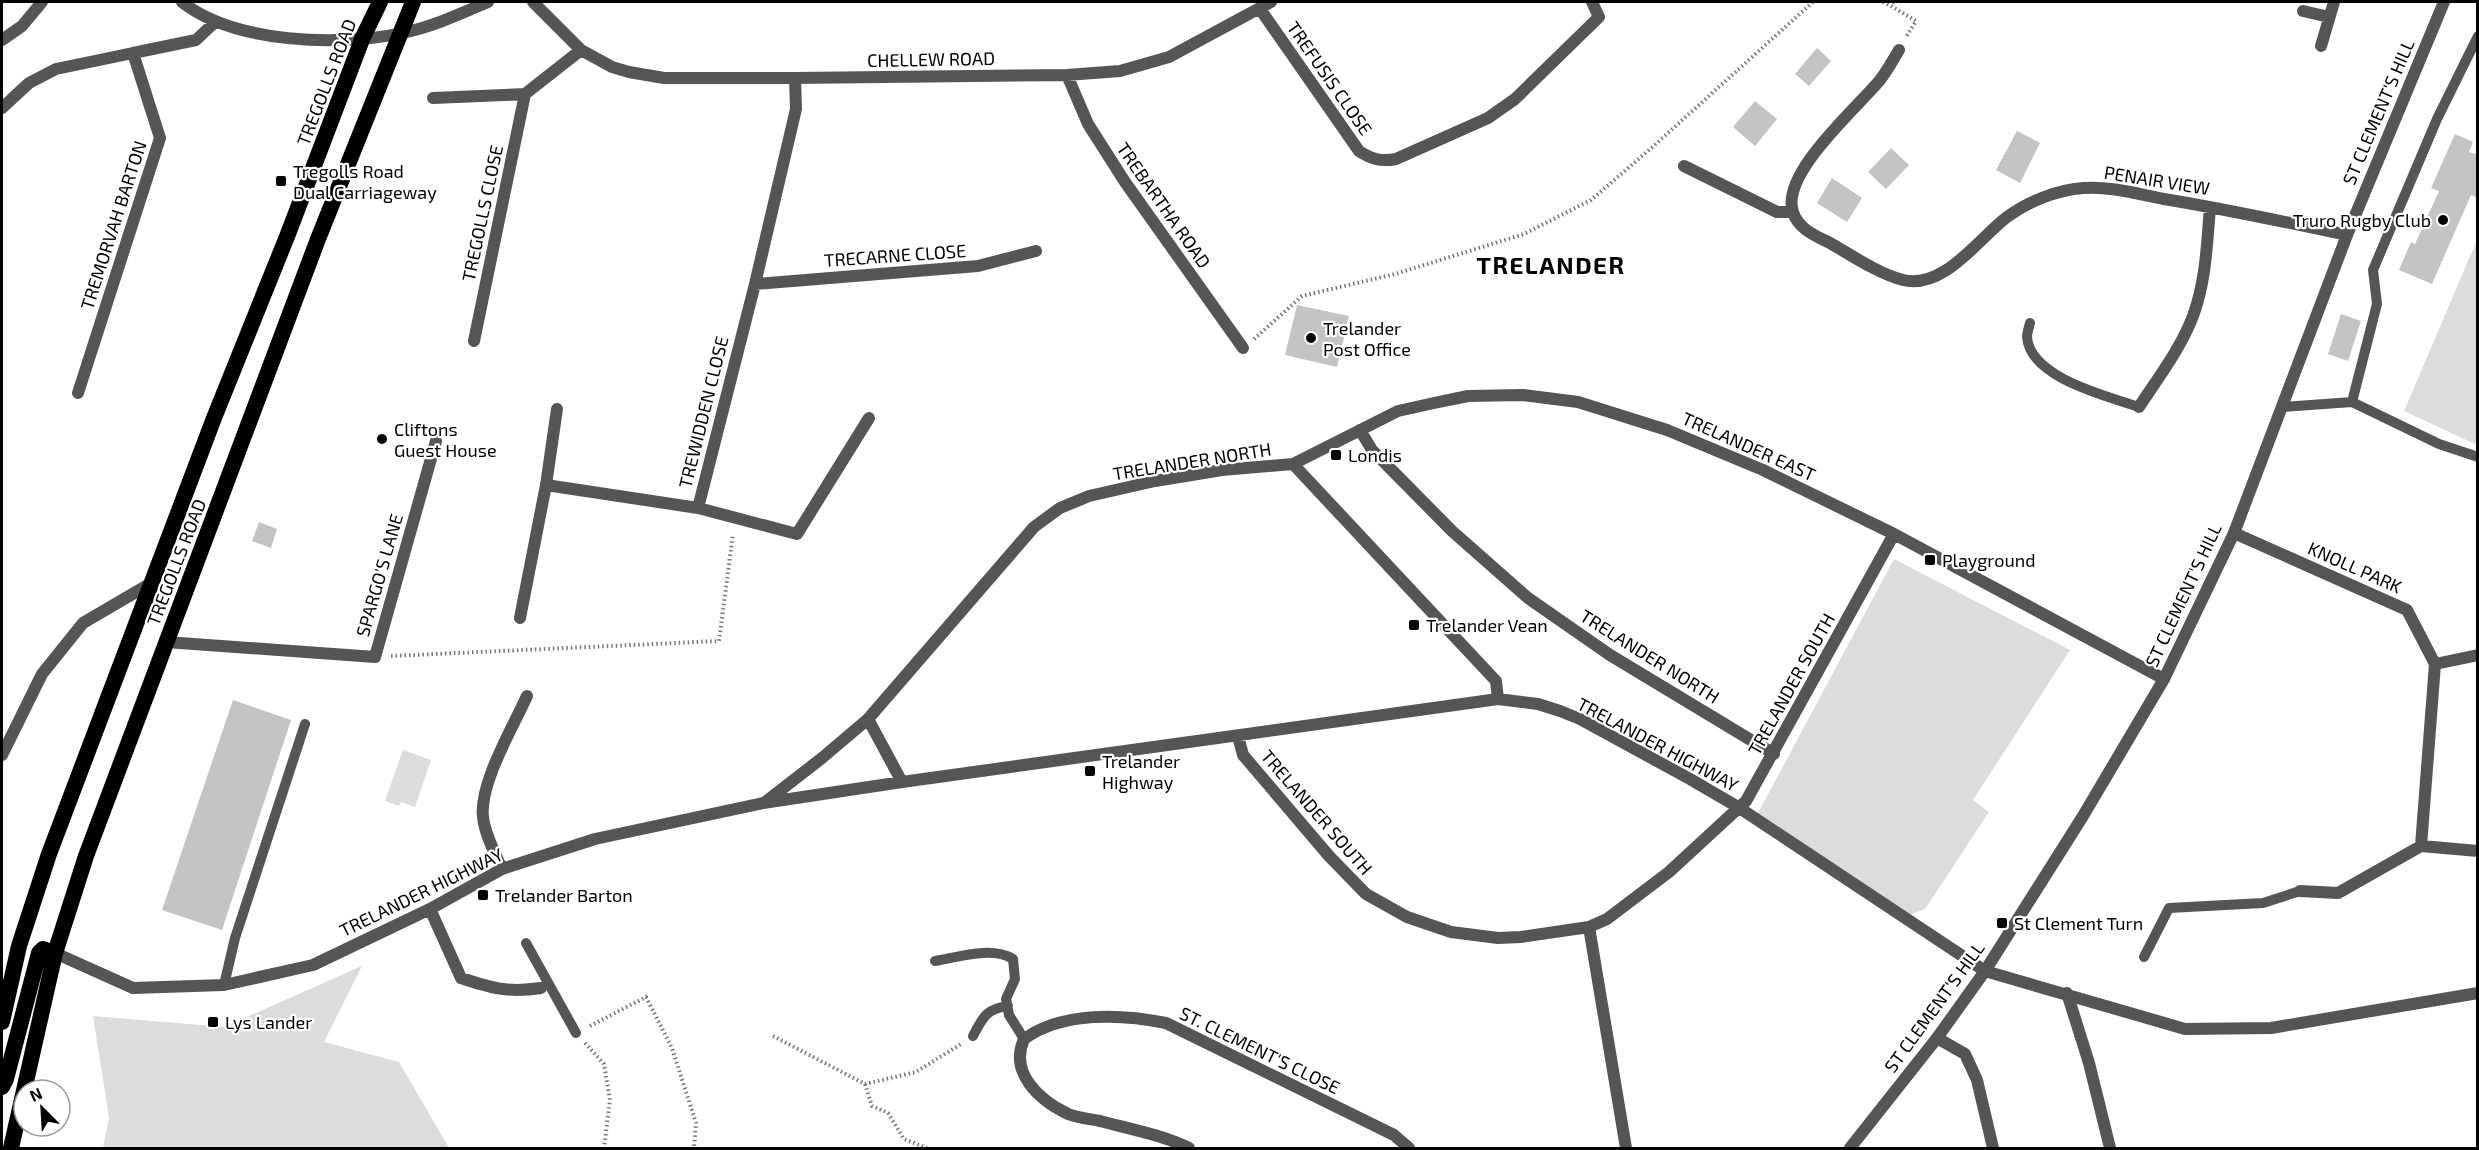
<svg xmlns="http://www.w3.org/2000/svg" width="2479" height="1150" viewBox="0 0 2479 1150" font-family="'Exo 2',sans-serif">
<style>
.green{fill:#dcdcdc}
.building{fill:#c4c4c4}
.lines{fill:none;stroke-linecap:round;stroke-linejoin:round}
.path{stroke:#777;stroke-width:4;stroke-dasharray:1.5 3;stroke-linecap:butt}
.service{stroke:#555;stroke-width:10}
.minor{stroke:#555;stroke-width:12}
.tertiary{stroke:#555;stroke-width:12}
.trunk{stroke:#000;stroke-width:16}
.poi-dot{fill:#000;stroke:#fff;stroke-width:2}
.labels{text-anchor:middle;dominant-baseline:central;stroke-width:4.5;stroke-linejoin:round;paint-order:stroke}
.street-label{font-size:18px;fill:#000;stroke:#fff}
.poi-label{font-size:18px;fill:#000;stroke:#fff;text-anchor:start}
.district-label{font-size:24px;font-weight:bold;letter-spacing:1.5px;fill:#000;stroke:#fff}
</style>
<rect width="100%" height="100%" fill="#fff"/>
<!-- green -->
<path class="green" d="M2477 240V445L2404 411Z
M1894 559 2070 650 1973 800 1989 812 1925 909 1909 915 1757 815Z
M403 750 431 760 415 807 401 802 399 806 385 801Z
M362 966 324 1042 399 1062 449 1148H103L109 1118 93 1016 224 1027Z"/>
<!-- building -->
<path class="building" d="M1817 48 1831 61 1809 86 1795 74Z
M1755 101 1777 119 1755 146 1733 127Z
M2017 131 2040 143 2020 183 1996 170Z
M2455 134 2473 142 2469 152 2478 155V198L2471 195 2432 284 2399 270 2411 242 2415 244 2439 191 2431 188Z
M1891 148 1909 165 1886 189 1868 172Z
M1832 178 1862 198 1847 222 1817 203Z
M1297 305 1349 316 1337 367 1285 355Z
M2341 314 2361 321 2348 361 2328 354Z
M259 522 277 529 271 548 252 541Z
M233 700 291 720 222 930 162 910Z"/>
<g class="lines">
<!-- path -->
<path class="path" d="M1883 2 1891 6
M1893 2 1891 6 1916 21 1906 37
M1254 339 1302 296 1395 274 1524 234 1591 200 1648 151 1813 2
M391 656 719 641 733 534
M590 1026 646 997 672 1048 696 1123 694 1148
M773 1036 865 1084 916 1072 961 1044
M585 1043 604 1064 610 1100 604 1148
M865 1084 872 1106 888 1113 904 1139 927 1148"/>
<!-- service -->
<path class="service" d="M2030 323C2029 327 2027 333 2027 337 2030 378 2107 396 2139 407
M2352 402 2377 304 2373 270 2437 119 2478 36
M2282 407 2352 402 2439 444 2478 457
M526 943 576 1033
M2144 957 2169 908 2263 903 2300 891
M935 961C959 957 992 946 1013 959L1015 979 1006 999 1009 1015 1024 1039
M224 985 235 938 305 724
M973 1036C983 1017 986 1009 1008 1006"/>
<!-- minor -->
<path class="minor" d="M182 2C234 43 339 47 402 33 432 27 460 14 488 2
M533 2 581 50 612 67 629 72 664 78H795L1067 75 1120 71 1169 57 1271 2
M1260 9 1359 151C1371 159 1381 162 1396 159L1488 118 1515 99 1599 17 1592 2
M2303 11 2329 17
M2 40 22 26 42 2
M2321 46 2334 2
M1899 50C1893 60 1887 71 1880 80 1856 109 1780 174 1793 212 1798 229 1816 236 1830 243 1851 255 1879 274 1903 280 1944 290 1979 238 2007 217 2029 201 2057 190 2083 188 2110 186 2138 194 2164 199 2225 209 2286 222 2347 235
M1067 75 1088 124 1125 182 1243 348
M433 98 525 94 581 50
M2 108 29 83 56 69 133 53
M1684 166 1777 212H1793
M755 284 978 266 1036 251
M474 341 525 94
M78 393 160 138 133 53 196 40 215 22
M2139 407C2158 378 2181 348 2193 316 2206 281 2207 243 2210 207
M1360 430 1372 450 1452 531 1528 598 1610 655 1774 754
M1293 464 1496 681 1498 699
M546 485 557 409
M698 508 797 534 869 418
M2234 533 2407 610 2435 664 2421 846 2478 851
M520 618 546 485 698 508 755 284 796 109 795 78
M166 642 375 657 436 441
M2435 664 2478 655
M868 719 902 782
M1238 736 1243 755 1329 856 1366 894 1407 917 1451 932 1498 938 1521 937 1589 927 1607 919 1669 872 1746 801 1894 534
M2 755 42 674 83 623 153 582
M764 803 822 758 868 719 1034 527 1060 508 1089 496 1155 481 1222 470 1293 464 1398 411 1434 403 1468 396 1523 395 1578 402 1667 430 1763 470 1894 534 2164 679
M502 869C495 853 485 835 483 817 479 784 513 727 527 696
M2300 891 2338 893 2421 846
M430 909 461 978C491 988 508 993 541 988
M1589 927 1626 1148
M55 953 133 988 224 985 313 965 430 909 502 869 595 839 763 803 902 782 1498 699 1538 704 1560 711 1580 719 1690 779 1738 807 1985 971 2185 1029 2271 1028 2478 993
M2067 993 2089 1063 2110 1148
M1937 1038 1965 1054 1977 1080 1993 1148
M1189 1148C1162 1135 1130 1129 1100 1121 1090 1119 1078 1118 1068 1114 1039 1100 1009 1073 1024 1039 1063 1011 1122 1014 1166 1023L1394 1135 1409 1148"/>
<!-- tertiary -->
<path class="tertiary" d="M1850 1148 1937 1038 1985 971 2083 816 2164 679 2234 533 2347 235 2444 2"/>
<!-- trunk -->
<path class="trunk" d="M2 1022 19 946 49 854 214 418 288 234 363 37 380 2
M2 1087 6 1079 39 953 43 949 55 953
M11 1148 55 953 86 856 318 239 413 2"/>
</g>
<!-- markers -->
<g class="poi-dot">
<rect x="275" y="175" width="12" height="12" rx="3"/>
<circle cx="2443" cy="220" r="6"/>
<circle cx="1311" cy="338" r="6"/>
<circle cx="382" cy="439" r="6"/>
<rect x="1330" y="449" width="12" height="12" rx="3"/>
<rect x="1924" y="554" width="12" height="12" rx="3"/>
<rect x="1408" y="619" width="12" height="12" rx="3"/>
<rect x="1084" y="765" width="12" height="12" rx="3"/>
<rect x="477" y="889" width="12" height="12" rx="3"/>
<rect x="1996" y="917" width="12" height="12" rx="3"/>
<rect x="207" y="1016" width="12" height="12" rx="3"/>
</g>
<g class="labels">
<!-- street labels -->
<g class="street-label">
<text transform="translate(931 59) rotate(-1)">CHELLEW ROAD</text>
<text transform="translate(1330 78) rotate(55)">TREFUSIS CLOSE</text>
<text transform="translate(326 82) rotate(-69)">TREGOLLS ROAD</text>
<text transform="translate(2378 112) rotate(-67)">ST CLEMENT'S HILL</text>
<text transform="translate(2157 180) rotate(9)">PENAIR VIEW</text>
<text transform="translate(1164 205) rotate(55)">TREBARTHA ROAD</text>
<text transform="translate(482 213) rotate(-78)">TREGOLLS CLOSE</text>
<text transform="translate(113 225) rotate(-72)">TREMORVAH BARTON</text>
<text transform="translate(895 255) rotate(-4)">TRECARNE CLOSE</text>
<text transform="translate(703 412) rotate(-76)">TREWIDDEN CLOSE</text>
<text transform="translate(1749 446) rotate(24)">TRELANDER EAST</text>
<text transform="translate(1192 461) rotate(-9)">TRELANDER NORTH</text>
<text transform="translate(176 562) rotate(-69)">TREGOLLS ROAD</text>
<text transform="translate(2355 567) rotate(24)">KNOLL PARK</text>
<text transform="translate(379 575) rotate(-74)">SPARGO'S LANE</text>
<text transform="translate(2183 595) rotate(-65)">ST CLEMENT'S HILL</text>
<text transform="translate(1650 656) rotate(32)">TRELANDER NORTH</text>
<text transform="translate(1791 684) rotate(-61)">TRELANDER SOUTH</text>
<text transform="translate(1658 744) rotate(28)">TRELANDER HIGHWAY</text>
<text transform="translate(1317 812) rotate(49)">TRELANDER SOUTH</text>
<text transform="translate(421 892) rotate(-26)">TRELANDER HIGHWAY</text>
<text transform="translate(1934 1007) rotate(-54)">ST CLEMENT'S HILL</text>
<text transform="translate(1260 1050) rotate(26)">ST. CLEMENT'S CLOSE</text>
</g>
<!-- poi labels -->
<g class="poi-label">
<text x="293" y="171">Tregolls Road<tspan x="293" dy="21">Dual Carriageway</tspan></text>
<text x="2431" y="220" text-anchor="end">Truro Rugby Club</text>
<text x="1323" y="328">Trelander<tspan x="1323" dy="21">Post Office</tspan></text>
<text x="394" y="429">Cliftons<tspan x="394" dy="21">Guest House</tspan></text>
<text x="1348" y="455">Londis</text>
<text x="1942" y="560">Playground</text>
<text x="1426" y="625">Trelander Vean</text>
<text x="1102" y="761">Trelander<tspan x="1102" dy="21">Highway</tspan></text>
<text x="495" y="895">Trelander Barton</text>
<text x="2014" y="923">St Clement Turn</text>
<text x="225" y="1022">Lys Lander</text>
</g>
<!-- district labels -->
<g class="district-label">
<text x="1551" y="264">TRELANDER</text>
</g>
</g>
<!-- border -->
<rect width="2479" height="1150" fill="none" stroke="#000000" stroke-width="6"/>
<!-- north arrow -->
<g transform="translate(42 1108) rotate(336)"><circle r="28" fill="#ffffff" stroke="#999999" stroke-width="1.5"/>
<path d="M0-4.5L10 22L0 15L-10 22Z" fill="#000000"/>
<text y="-9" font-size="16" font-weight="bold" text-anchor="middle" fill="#000000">N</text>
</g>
</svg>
